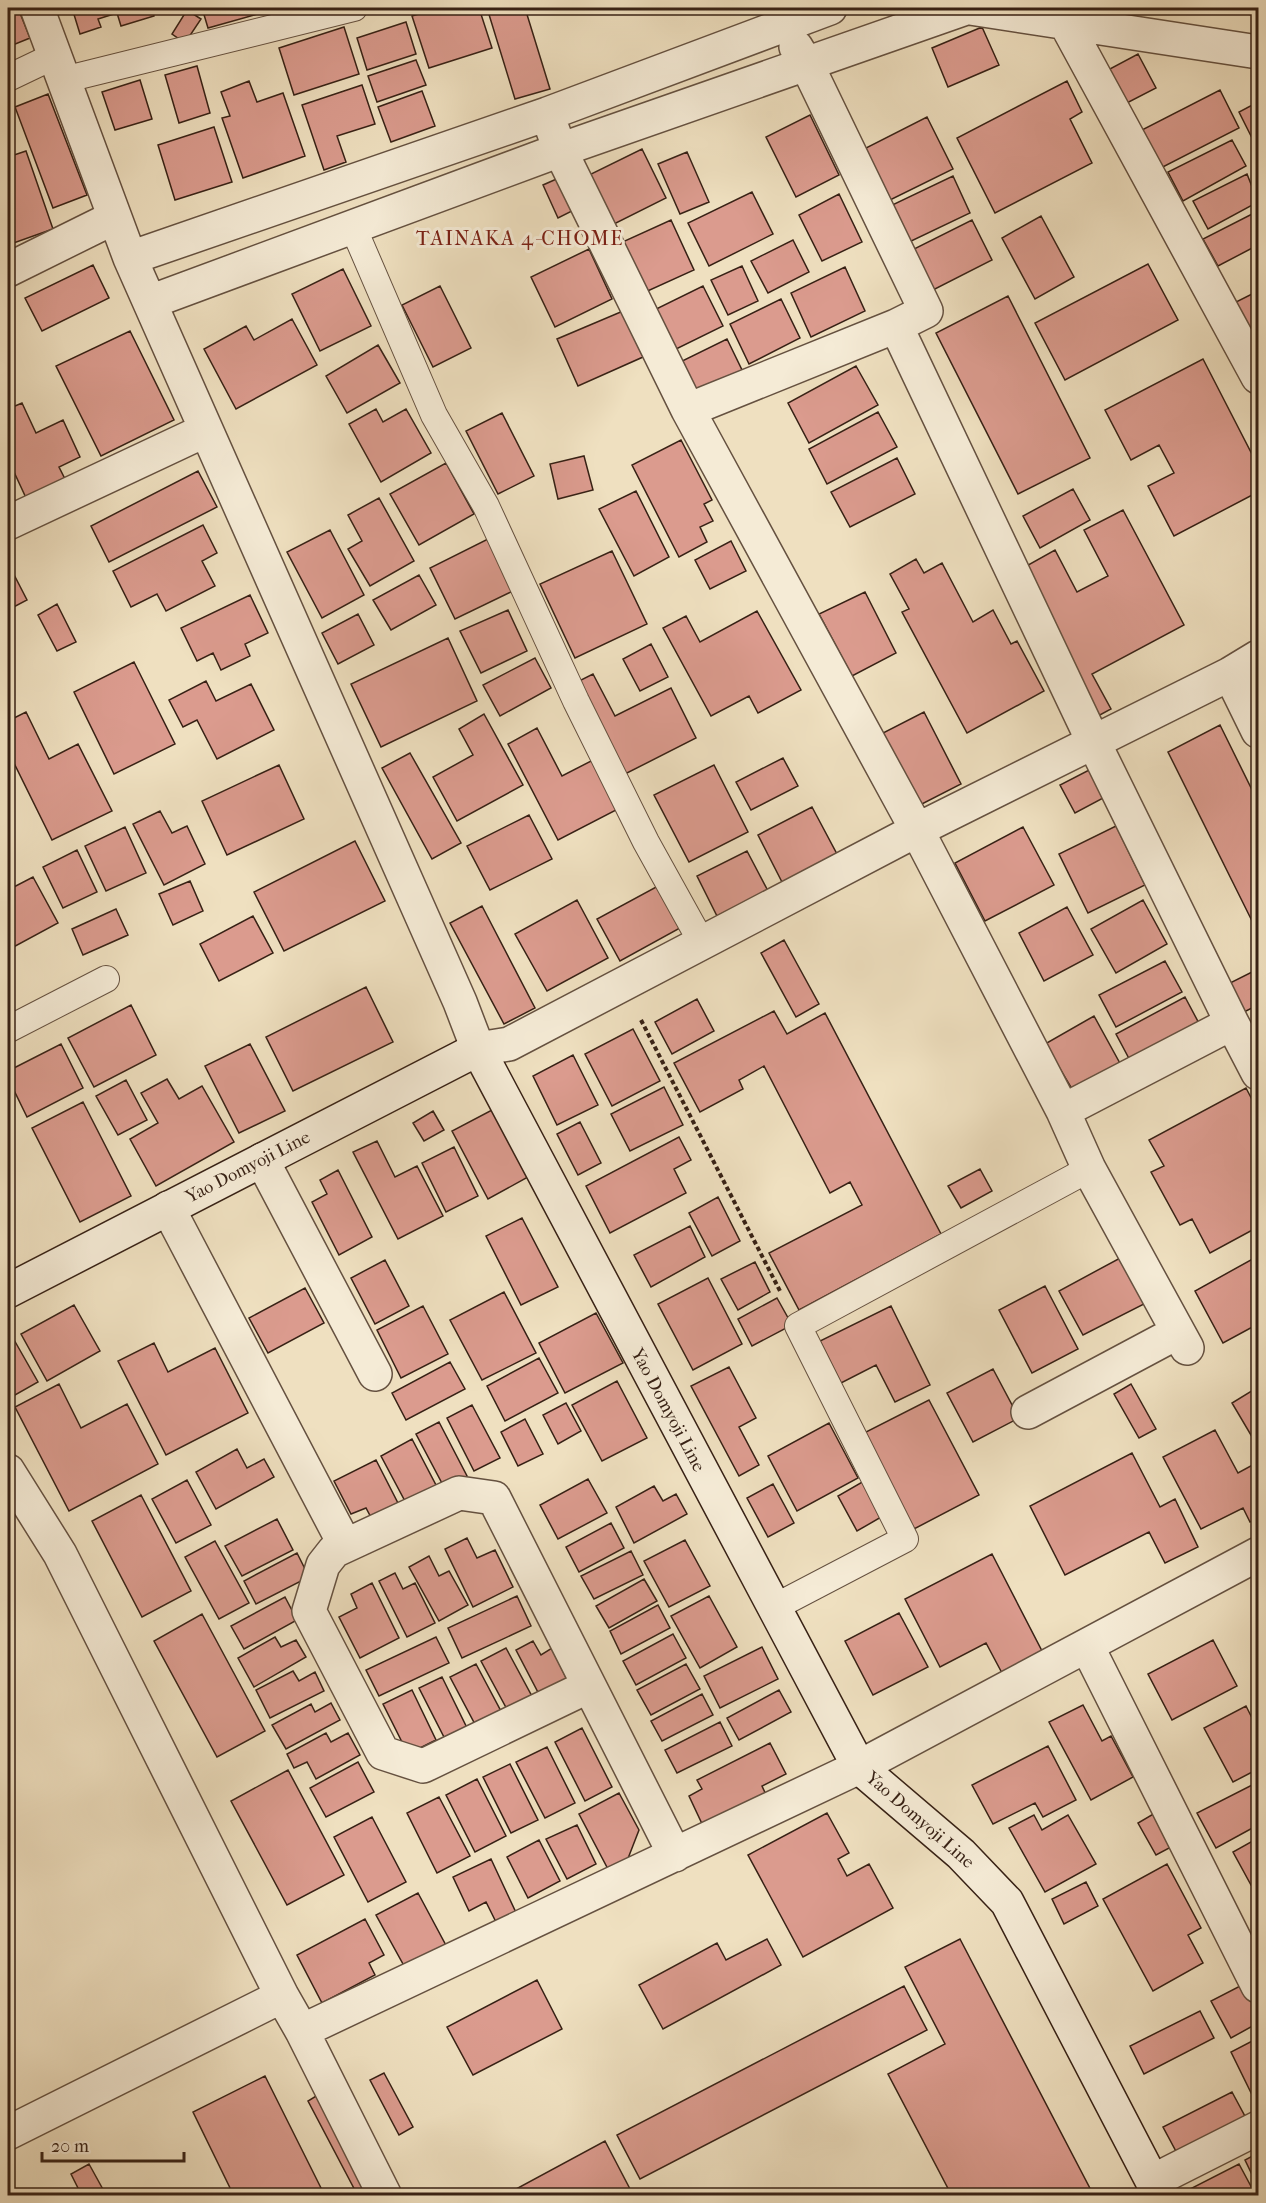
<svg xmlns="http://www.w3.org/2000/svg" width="1266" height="2203" viewBox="0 0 1266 2203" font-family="'IM FELL French Canon',serif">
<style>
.building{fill:#db9b8e;stroke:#372115;stroke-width:1.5}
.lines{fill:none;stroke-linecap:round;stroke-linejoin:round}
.lane-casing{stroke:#655140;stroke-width:28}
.street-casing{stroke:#655140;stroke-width:36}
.secondary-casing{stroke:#372115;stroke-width:36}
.path{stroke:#372115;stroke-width:4;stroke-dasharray:4.5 3;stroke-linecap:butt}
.lane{stroke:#f5ebd6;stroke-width:26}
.street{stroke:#f5ebd6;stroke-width:33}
.secondary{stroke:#f5ebd6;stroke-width:33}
.labels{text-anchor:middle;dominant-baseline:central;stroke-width:6;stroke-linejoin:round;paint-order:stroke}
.street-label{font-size:18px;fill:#372115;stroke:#f5ebd6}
.neighbourhood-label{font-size:20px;letter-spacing:1.5px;fill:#7a1f14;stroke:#f5ebd6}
</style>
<rect width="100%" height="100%" fill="#efe0c0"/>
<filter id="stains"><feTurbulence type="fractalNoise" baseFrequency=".00333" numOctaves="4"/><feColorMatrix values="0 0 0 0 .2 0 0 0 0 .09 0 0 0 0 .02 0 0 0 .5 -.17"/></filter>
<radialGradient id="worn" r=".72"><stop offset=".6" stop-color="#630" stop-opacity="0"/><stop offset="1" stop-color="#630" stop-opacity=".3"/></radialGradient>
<!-- building -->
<path class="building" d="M8 8H18L30 38 8 47Z
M72 8H161L153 10 154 16 121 26 117 13 98 19 101 27 80 34Z
M202 8H263L265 12 208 28Z
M439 8H479L492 48 429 68 412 16Z
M487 8H525L550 89 515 99Z
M1203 8H1254L1253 15Z
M187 10 201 19 185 43 172 34Z
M406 22 416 54 367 70 357 38Z
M344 27 359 74 294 95 279 48Z
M982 27 999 65 948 87 932 48Z
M1138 54 1156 88 1123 105 1106 71Z
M416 60 426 85 377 102 368 76Z
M197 66 210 113 179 123 165 75Z
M140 80 152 119 115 130 102 92Z
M249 81 257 102 283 93 305 156 243 178 222 118 230 116 221 92Z
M1067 81 1082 112 1070 119 1092 163 995 213 957 138Z
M362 85 375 124 337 136 346 162 324 170 302 105Z
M1220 90 1239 128 1155 171 1136 133Z
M422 91 435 126 391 142 378 107Z
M48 94 87 195 53 208 15 107Z
M1258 102V150L1239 112Z
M810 115 839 175 796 197 766 137Z
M927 117 953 169 888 201 862 150Z
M214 127 232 182 175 200 158 145Z
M1232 140 1246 166 1183 201 1168 172Z
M642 149 666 198 610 226 587 176Z
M26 151 53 229 8 245V157Z
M687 152 709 202 680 214 658 164Z
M1247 174 1258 202 1208 229 1193 201Z
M953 176 970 213 905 244 888 207Z
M561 177 576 209 558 218 543 185Z
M752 192 773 234 709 266 688 223Z
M839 194 862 242 822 261 799 215Z
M1258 211V245L1218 266 1203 239Z
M1041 216 1074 277 1035 299 1002 238Z
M671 220 694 270 641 294 618 244Z
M972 220 992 260 933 290 914 249Z
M793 240 809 272 768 293 751 261Z
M589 249 612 299 555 327 531 277Z
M1148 264 1178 320 1065 380 1035 323Z
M93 265 109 298 42 331 25 298Z
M742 266 758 301 728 315 711 280Z
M845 267 865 311 811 337 791 293Z
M343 269 371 326 320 351 292 294Z
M440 286 471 348 433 367 402 305Z
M703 286 723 326 668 353 648 313Z
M1258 291V361L1230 305Z
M1008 296 1090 458 1018 494 936 333Z
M781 299 800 338 749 364 730 324Z
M623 311 643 357 578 386 557 339Z
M292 319 317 365 236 409 204 349 246 326 254 340Z
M130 331 174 420 101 456 56 366Z
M727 339 743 372 691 398 674 365Z
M378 345 400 383 347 413 326 376Z
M1203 359 1258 466V492L1174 536 1148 486 1174 473 1159 445 1131 460 1105 410Z
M856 366 878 405 809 443 788 403Z
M22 403 36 433 63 420 80 457 59 467 66 481 27 500 8 459V409Z
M376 409 383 422 406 409 431 453 381 482 349 424Z
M878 412 897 447 827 484 809 449Z
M502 413 534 476 498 494 466 431Z
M681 440 712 500 704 504 713 521 700 527 707 542 679 557 632 465Z
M584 456 593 490 558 499 550 464Z
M897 458 915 494 850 527 831 492Z
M446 463 474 514 419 545 390 494Z
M198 471 217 507 109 562 91 526Z
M1073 489 1090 520 1040 548 1023 516Z
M636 491 669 557 634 576 599 509Z
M379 498 414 561 370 586 348 549 362 541 348 515Z
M1123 510 1184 625 1092 674 1111 709 1098 716 1021 569 1055 550 1077 592 1108 576 1084 530Z
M203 525 217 553 202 561 215 586 166 611 157 594 131 607 113 571Z
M330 530 364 595 322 618 287 552Z
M488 539 513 591 455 619 430 568Z
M731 541 746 571 710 589 695 560Z
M612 551 647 624 575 658 540 584Z
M916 559 924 573 942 563 973 622 993 610 1011 644 1017 641 1044 691 967 733 902 612 909 609 890 574Z
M8 563 27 600 8 610Z
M419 575 436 605 391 630 373 600Z
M865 592 896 653 852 676 819 614Z
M250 595 268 633 245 644 250 656 221 670 213 653 197 661 181 628Z
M57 604 76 642 57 651 38 615Z
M508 610 527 651 481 673 460 631Z
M757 611 801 690 758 713 749 696 711 716 663 628 686 616 700 642Z
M358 614 374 645 338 664 322 633Z
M448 638 477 701 381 747 351 684Z
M651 644 668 677 640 691 623 659Z
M535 658 551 688 500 716 483 685Z
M134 662 175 744 114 774 74 692Z
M593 674 615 716 671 688 696 738 625 774 577 682Z
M206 681 216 701 251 684 274 730 217 759 197 720 183 727 169 700Z
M26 712 49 759 78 744 112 811 52 840 8 751V721Z
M924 712 961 784 918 806 881 734Z
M484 714 523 785 457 821 433 777 473 755 459 729Z
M1220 725 1258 802V933L1168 752Z
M537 728 562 776 595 759 620 808 558 840 508 744Z
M410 753 461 843 432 859 382 768Z
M783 758 798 786 751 810 736 782Z
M279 765 304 819 227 855 202 801Z
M714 765 748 832 689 862 654 795Z
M1093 768 1107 796 1075 813 1060 785Z
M812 807 838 856 783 884 758 835Z
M160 811 172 833 187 826 205 864 164 885 133 824Z
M529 815 552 859 490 890 467 846Z
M1116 826 1145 885 1088 913 1059 854Z
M125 827 146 873 106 891 85 846Z
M1023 827 1054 885 985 921 955 863Z
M355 841 385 901 284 951 254 892Z
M77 850 97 892 63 908 43 867Z
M747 851 768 891 717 916 697 876Z
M33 877 58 923 8 950V890Z
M190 881 203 911 173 925 159 894Z
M658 886 680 928 620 961 597 919Z
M577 900 608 958 547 991 515 934Z
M1143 900 1167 944 1116 973 1091 929Z
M482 906 535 1008 504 1024 450 923Z
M1067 907 1093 955 1044 981 1019 933Z
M116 909 128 935 83 955 72 929Z
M253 916 273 953 219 981 200 944Z
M784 940 819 1004 796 1017 761 953Z
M1165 961 1182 992 1116 1027 1099 995Z
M1258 969V1005L1244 1012 1230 983Z
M366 987 393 1042 293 1091 266 1037Z
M1185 997 1202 1029 1133 1066 1116 1034Z
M697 999 714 1031 672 1054 655 1022Z
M131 1005 156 1055 94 1087 68 1038Z
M774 1011 787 1034 825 1013 941 1234 799 1310 769 1253 862 1205 850 1182 830 1193 764 1066 739 1080 743 1089 700 1112 674 1063Z
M1094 1016 1122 1067 1075 1094 1045 1044Z
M1258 1020V1034L1253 1024Z
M633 1029 660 1081 612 1106 585 1054Z
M61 1044 83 1088 27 1117 8 1078V1071Z
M250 1044 285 1111 239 1133 205 1066Z
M573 1055 598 1105 557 1125 533 1076Z
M167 1079 179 1099 202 1086 234 1142 156 1186 130 1139 158 1123 141 1093Z
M126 1080 147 1120 118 1135 96 1096Z
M664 1087 683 1125 630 1151 611 1114Z
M1246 1088 1258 1111V1227L1210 1253 1192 1219 1180 1225 1151 1172 1164 1166 1149 1140Z
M83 1102 131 1196 80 1222 32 1128Z
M492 1110 528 1177 488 1199 452 1131Z
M433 1111 444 1130 424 1141 413 1123Z
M580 1122 601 1163 578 1175 557 1134Z
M679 1137 691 1160 674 1169 686 1193 610 1233 586 1186Z
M377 1141 395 1177 417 1166 443 1216 398 1239 353 1152Z
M454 1147 478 1196 446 1212 422 1163Z
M980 1169 992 1191 961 1208 948 1186Z
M338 1170 372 1237 339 1255 312 1202 327 1194 320 1180Z
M718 1197 740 1241 712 1256 689 1213Z
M522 1218 558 1287 521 1305 486 1236Z
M690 1226 705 1257 651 1287 634 1255Z
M1258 1256V1324L1223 1343 1195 1291Z
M1122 1257 1146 1303 1083 1335 1059 1291Z
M385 1260 409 1306 375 1324 351 1278Z
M755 1262 770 1292 738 1310 721 1279Z
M708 1278 742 1344 693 1370 658 1304Z
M1045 1286 1078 1349 1032 1373 999 1310Z
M305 1288 324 1323 268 1353 249 1318Z
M504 1292 536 1353 482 1380 450 1320Z
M777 1298 792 1325 752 1346 738 1319Z
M74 1305 100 1351 47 1381 21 1334Z
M423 1306 448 1354 401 1378 377 1330Z
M891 1306 930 1385 895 1402 876 1365 841 1383 820 1341Z
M596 1313 623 1363 565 1393 539 1343Z
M13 1338 38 1382 8 1399V1341Z
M154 1343 168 1372 215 1348 248 1413 166 1455 118 1361Z
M539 1358 558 1393 505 1421 487 1386Z
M450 1362 465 1389 406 1420 392 1393Z
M729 1367 756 1418 739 1427 759 1465 739 1476 691 1386Z
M993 1369 1019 1418 973 1442 947 1393Z
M617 1381 647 1438 602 1461 572 1405Z
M59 1384 81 1428 127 1404 158 1464 69 1511 15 1407Z
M1131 1384 1156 1429 1139 1438 1114 1394Z
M1258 1387V1447L1232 1403Z
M929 1400 979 1495 912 1530 862 1434Z
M566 1403 581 1431 558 1444 543 1415Z
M472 1405 500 1458 474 1471 447 1418Z
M525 1419 543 1454 518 1466 501 1432Z
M439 1422 467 1476 444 1487 416 1434Z
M829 1423 858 1478 797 1511 768 1456Z
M1215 1430 1238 1473 1258 1462V1518L1250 1522 1243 1508 1201 1529 1163 1457Z
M412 1439 437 1487 406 1503 381 1456Z
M237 1449 247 1468 264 1459 274 1477 216 1509 196 1472Z
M1132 1453 1160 1507 1175 1499 1198 1547 1165 1563 1149 1532 1065 1575 1030 1506Z
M376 1460 401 1509 374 1523 366 1508 351 1514 334 1481Z
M588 1479 607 1513 558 1539 540 1505Z
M187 1480 211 1525 176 1543 152 1499Z
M864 1481 883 1516 857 1531 838 1496Z
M773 1484 794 1523 768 1537 747 1498Z
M654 1486 663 1501 676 1494 687 1514 634 1543 616 1507Z
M141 1495 191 1591 142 1617 92 1521Z
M277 1519 293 1550 242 1576 225 1546Z
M611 1523 624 1548 579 1572 566 1547Z
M467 1538 477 1558 495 1550 513 1587 473 1607 445 1549Z
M685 1540 710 1586 669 1607 644 1561Z
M215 1541 249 1603 219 1619 185 1557Z
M631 1551 643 1575 594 1599 581 1576Z
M297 1553 309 1577 256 1604 244 1581Z
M992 1554 1042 1651 1002 1673 986 1643 940 1667 905 1599Z
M429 1556 439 1576 449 1571 468 1605 439 1621 409 1567Z
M395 1573 403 1589 415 1583 435 1623 407 1637 379 1581Z
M644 1579 657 1601 609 1628 596 1606Z
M372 1583 399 1638 360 1658 339 1617 357 1608 351 1594Z
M517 1596 531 1626 462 1658 448 1628Z
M709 1596 737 1647 700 1668 671 1616Z
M285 1597 297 1620 244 1649 231 1626Z
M658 1605 670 1628 621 1654 610 1631Z
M899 1613 928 1667 873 1695 845 1641Z
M202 1614 265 1731 217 1757 154 1641Z
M673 1634 686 1658 636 1685 623 1661Z
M275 1637 281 1647 296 1640 306 1657 254 1687 238 1658Z
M436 1637 449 1663 379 1696 366 1670Z
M1213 1640 1237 1686 1172 1720 1148 1674Z
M533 1641 541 1655 552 1648 570 1686 541 1698 516 1650Z
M762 1647 778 1679 720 1708 704 1676Z
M506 1648 534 1700 509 1713 481 1661Z
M476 1664 503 1715 477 1728 450 1677Z
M686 1664 700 1689 651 1715 637 1690Z
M293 1671 299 1681 315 1672 324 1691 270 1718 256 1690Z
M442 1677 469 1732 447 1743 419 1688Z
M412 1690 436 1740 408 1754 383 1704Z
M779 1690 791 1712 739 1740 727 1718Z
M702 1694 713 1715 662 1741 651 1721Z
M331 1703 340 1720 286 1749 272 1725 311 1704 315 1712Z
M1083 1705 1102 1741 1111 1736 1133 1777 1091 1800 1049 1722Z
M1246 1706 1258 1730V1769L1233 1782 1204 1728Z
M720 1722 732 1746 677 1773 665 1750Z
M582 1728 612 1787 585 1801 555 1742Z
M326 1733 331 1742 348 1733 360 1755 316 1779 307 1762 294 1768 287 1754Z
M770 1743 786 1774 762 1786 767 1797 704 1828 689 1796 702 1789 697 1780Z
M1048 1746 1076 1800 1043 1817 1035 1803 993 1824 972 1785Z
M547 1747 575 1803 545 1818 516 1762Z
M358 1762 374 1792 326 1817 310 1788Z
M510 1764 538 1820 511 1833 483 1777Z
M288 1770 344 1875 287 1905 231 1801Z
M477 1779 506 1836 475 1852 446 1795Z
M1258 1782V1825L1216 1848 1197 1813Z
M619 1793 639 1830 627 1861 609 1871 579 1814Z
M439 1797 470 1856 437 1873 407 1813Z
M827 1813 849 1853 838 1859 847 1876 869 1864 893 1908 803 1957 748 1855Z
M1155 1813 1173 1846 1156 1855 1138 1823Z
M1034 1815 1042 1830 1068 1815 1096 1864 1045 1892 1009 1828Z
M372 1817 406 1882 368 1902 334 1837Z
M577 1825 596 1864 567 1879 546 1839Z
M1258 1838V1881L1251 1885 1233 1852Z
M539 1840 560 1881 528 1898 507 1857Z
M491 1859 519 1919 499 1928 486 1902 469 1911 453 1877Z
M1167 1864 1201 1928 1188 1935 1203 1963 1153 1991 1103 1899Z
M1086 1882 1098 1906 1064 1924 1052 1899Z
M1258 1891V1907L1252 1895Z
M418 1893 449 1951 408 1973 376 1915Z
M365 1919 384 1955 369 1963 375 1975 322 2003 297 1955Z
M767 1939 781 1965 663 2029 639 1985 717 1943 726 1960Z
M960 1939 1094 2196H952L888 2074 945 2044 905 1967Z
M537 1980 562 2029 473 2075 447 2027Z
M1244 1984 1258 2013V2023L1231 2038 1211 2001Z
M904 1986 927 2030 640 2179 617 2135Z
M1200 2011 1214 2038 1144 2074 1130 2046Z
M1258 2038V2107L1231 2052Z
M384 2073 413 2127 399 2135 370 2080Z
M265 2076 325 2196H234L193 2112Z
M1232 2092 1247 2120 1178 2155 1163 2127Z
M321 2093 372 2192 365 2196H358L308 2101Z
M605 2141 630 2189 619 2196H503Z
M1258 2153V2187L1245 2160Z
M89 2164 105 2193 101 2196H82L71 2174Z
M1239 2164 1254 2192 1247 2196H1193L1190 2189Z"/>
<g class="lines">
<defs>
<path id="lane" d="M8 78 54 56
M63 80 354 8
M353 227 434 415 486 506 576 701 646 842 702 943
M8 1027 9 1029 106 979
M773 1608 905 1539 798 1326 1089 1169"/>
<path id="street" d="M37 8 130 258 460 1002 478 1049 509 1044 917 830 1230 674 1258 657
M970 8 1258 52
M1055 8 1065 22 1258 377
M796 47 807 65 926 311 896 326
M547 114 560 150 688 410 917 830 1063 1111 1089 1169 1187 1348
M130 258 547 114 830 8
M8 270 113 218
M150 302 560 150 966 8
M688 410 896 326 1093 741 1232 1023 1258 1073
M8 523 206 430
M1230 674 1258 731
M1063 1111 1232 1023
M262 1160 375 1374
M168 1208 345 1545
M1028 1412 1178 1332
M8 1471 60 1554 282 1996 302 2031 859 1767 1258 1554
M1087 1646 1258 1986
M589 1686 423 1766 383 1753 309 1611 323 1565 334 1551 459 1493 494 1498 675 1855
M302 2031 385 2196
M8 2133 282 1996
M1153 2181 1258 2128"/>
<path id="secondary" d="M8 1291 478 1049 859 1767 961 1854 1007 1902 1160 2196"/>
</defs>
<!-- lane casing -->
<use href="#lane" class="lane-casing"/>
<!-- street casing -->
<use href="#street" class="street-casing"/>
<!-- secondary casing -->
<use href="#secondary" class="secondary-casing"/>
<!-- path -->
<path class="path" d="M641 1020 781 1293"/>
<!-- lane -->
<use href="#lane" class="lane"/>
<!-- street -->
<use href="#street" class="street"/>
<!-- secondary -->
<use href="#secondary" class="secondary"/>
</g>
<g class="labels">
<!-- street labels -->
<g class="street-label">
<text transform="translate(248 1167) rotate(-27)">Yao Domyoji Line</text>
<text transform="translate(668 1410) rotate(62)">Yao Domyoji Line</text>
<text transform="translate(920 1820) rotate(41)">Yao Domyoji Line</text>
</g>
<!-- neighbourhood labels -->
<g class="neighbourhood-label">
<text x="520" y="238">TAINAKA 4-CHOME</text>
</g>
</g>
<!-- margin -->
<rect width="1266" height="2203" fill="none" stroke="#efe0c0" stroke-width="30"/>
<rect x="9" y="9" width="1248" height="2185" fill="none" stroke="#372115" stroke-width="3"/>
<rect x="15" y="15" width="1236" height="2173" fill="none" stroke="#372115" stroke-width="1.5"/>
<!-- scale -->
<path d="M42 2152v9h142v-9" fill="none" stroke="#372115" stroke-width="3"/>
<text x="51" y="2152" font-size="18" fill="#372115" stroke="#f5ebd6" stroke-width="4.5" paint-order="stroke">20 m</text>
<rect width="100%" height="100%" filter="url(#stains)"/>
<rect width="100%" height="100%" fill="url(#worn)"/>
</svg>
